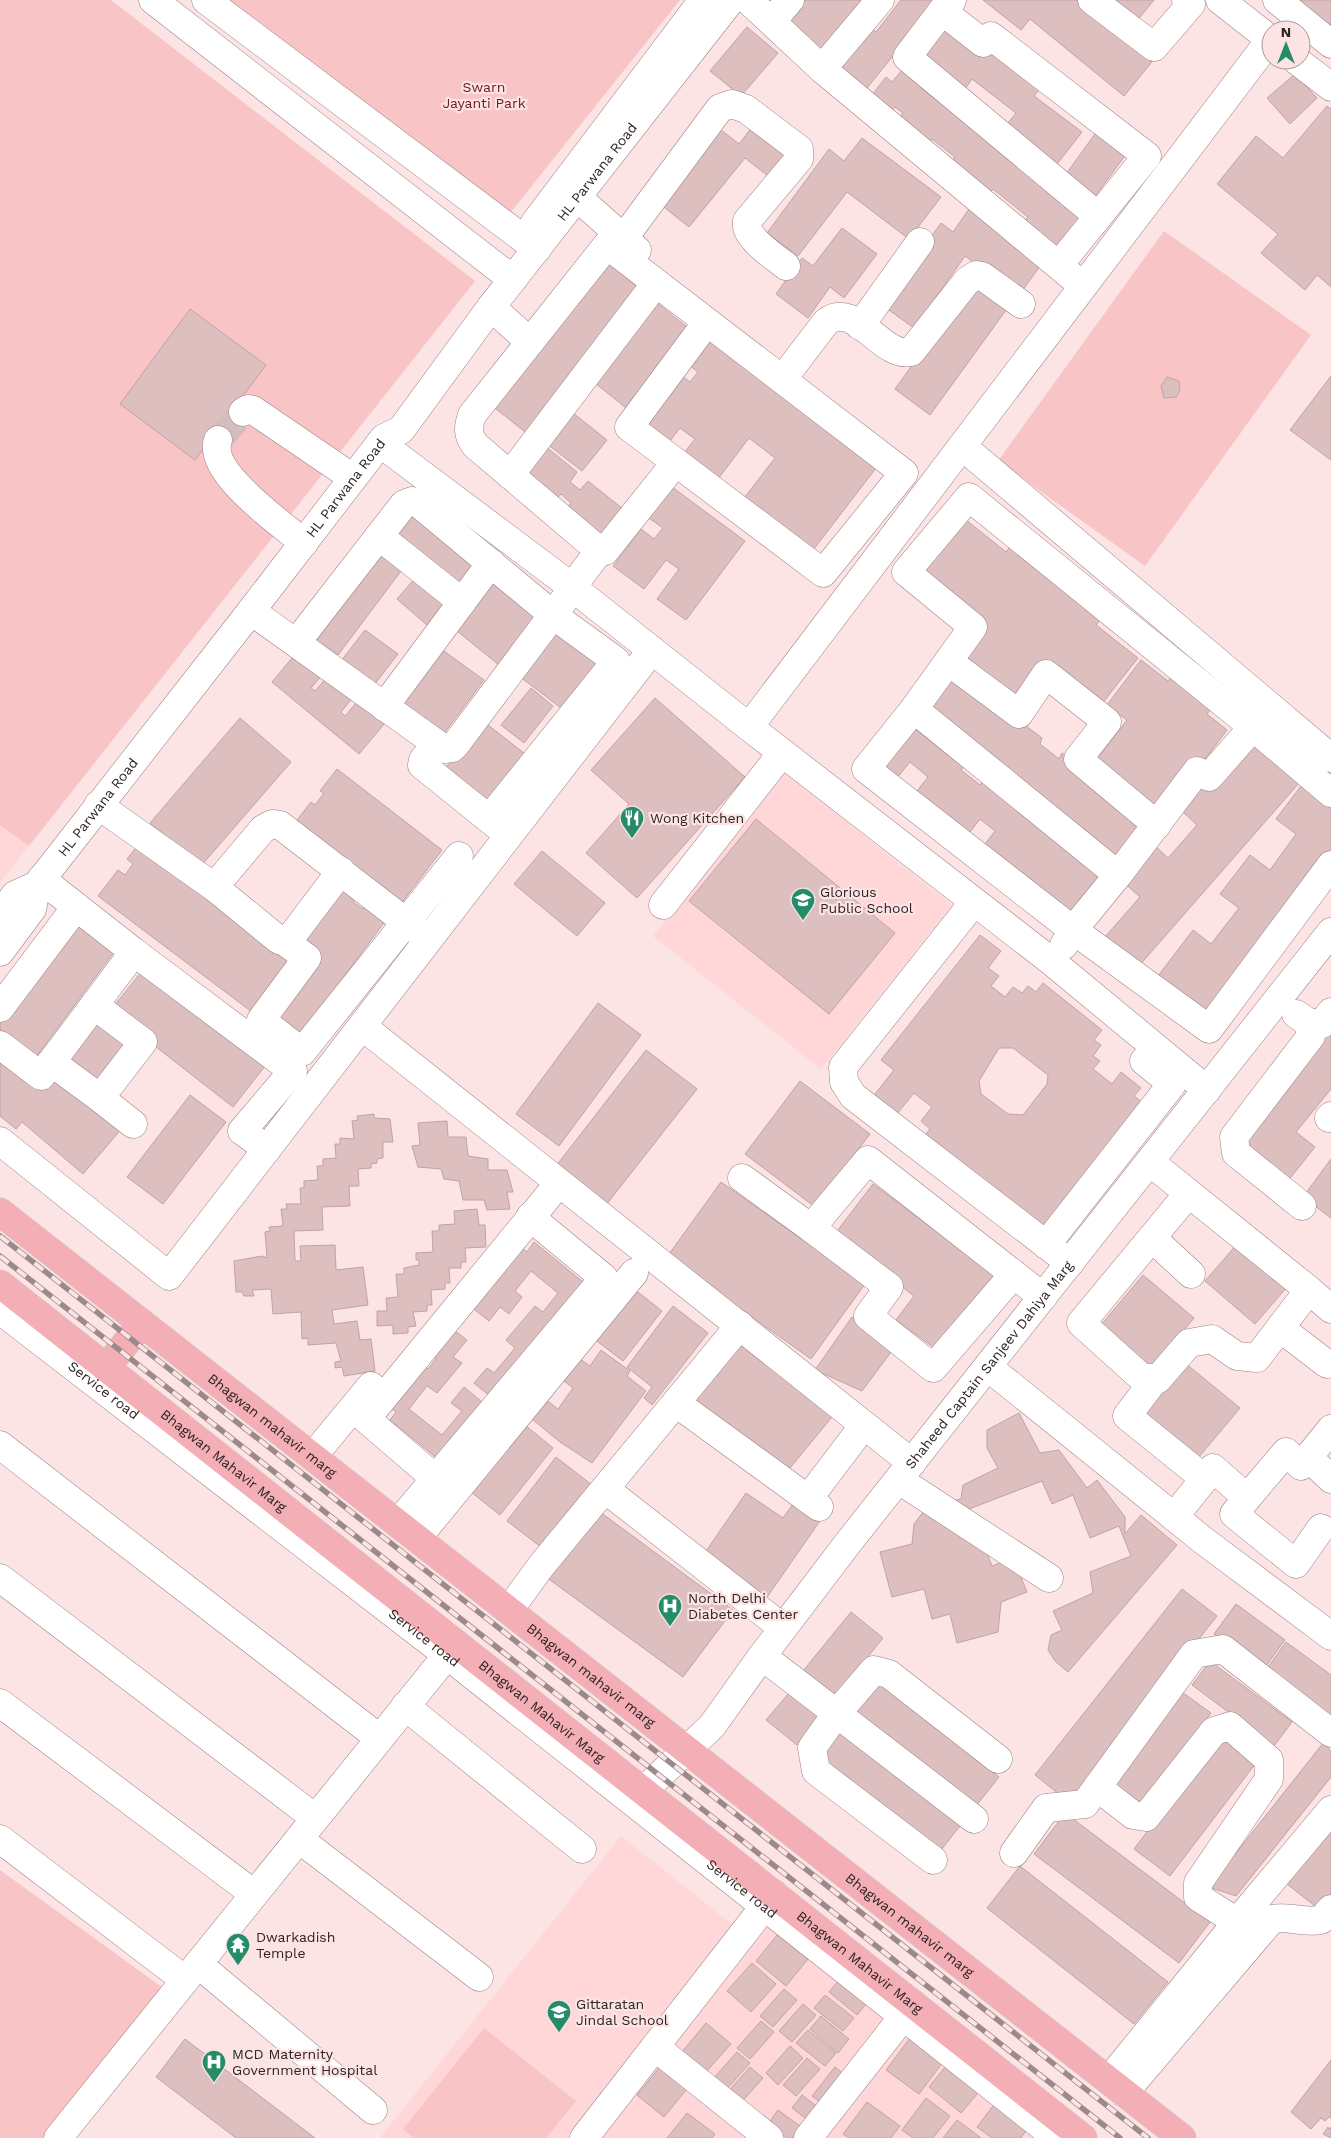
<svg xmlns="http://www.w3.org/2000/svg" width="1331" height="2138" viewBox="0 0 1331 2138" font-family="'Work Sans',sans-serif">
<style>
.built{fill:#ffd7d9}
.green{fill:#f8c4c6}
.building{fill:#ddbfc0;stroke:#c0a3a4;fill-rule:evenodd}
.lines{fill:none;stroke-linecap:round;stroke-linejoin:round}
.minor-tunnel{stroke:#d3bdbe;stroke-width:28;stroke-dasharray:28 14;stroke-linecap:butt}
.minor-casing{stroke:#9c8082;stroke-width:29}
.major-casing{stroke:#d1cfcf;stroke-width:29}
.minor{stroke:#fff;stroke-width:28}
.major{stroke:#f4aeb5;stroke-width:28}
.rail-casing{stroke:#9c8a8b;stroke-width:5.5}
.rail{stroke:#fce3e4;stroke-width:4;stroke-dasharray:11;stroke-linecap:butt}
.labels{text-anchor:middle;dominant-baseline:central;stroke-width:4.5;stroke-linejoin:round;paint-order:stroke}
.park-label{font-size:14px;fill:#701828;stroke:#fce3e4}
.street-label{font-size:14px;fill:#2f2425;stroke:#fce3e4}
.poi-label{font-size:14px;fill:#2f2425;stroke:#fce3e4;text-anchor:start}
</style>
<rect width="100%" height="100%" fill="#fce3e4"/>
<!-- built -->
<path class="built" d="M784 773 952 905 821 1069 653 936Z
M0 825 29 846 0 882Z
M621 1836 738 1929 570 2138H380Z
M774 1894 1066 2138H584Z"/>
<!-- green -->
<path class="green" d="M0 0H111L475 281 29 846 0 825Z
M206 0H680L499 227Z
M1164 231 1311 335 1145 566 998 461Z
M0 1870 163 1988 43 2138H0Z
M484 2028 576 2101 546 2138H414L403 2129Z"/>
<!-- building -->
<path class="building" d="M804 0H867L824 57 784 27Z
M901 0H940L899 61 892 57 863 93 834 70 869 26 876 32Z
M983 0H1084L1155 58 1124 96 1030 19 1021 30Z
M1097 0H1154L1131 28Z
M1300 0H1331V28L1299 2Z
M936 22 1044 83 1034 96 1082 132 1054 168 1003 129 1016 113 972 79 960 96 909 57Z
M747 27 778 53 741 96 710 71Z
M904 68 924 84 921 88 939 102 944 95 1086 221 1055 259 1018 228 1028 217 993 189 983 200 945 170 955 157 932 139 922 151 892 127 903 113 895 107 884 120 865 104 886 77 892 82Z
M1295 74 1317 98 1290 124 1267 98Z
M1327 106 1331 109V287L1317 275 1305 290 1261 253 1278 234 1217 184 1256 136 1283 158Z
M755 123 793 154 772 179 745 158 689 227 660 204 721 130 739 144Z
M1100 127 1130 149 1090 203 1061 181Z
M862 138 941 197 909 239 847 192 798 256 767 233 829 149 844 161Z
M969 209 1043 262 1019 295 965 256 914 328 882 305 941 223 953 232Z
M842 228 877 254 844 298 830 287 808 318 776 294 802 258 813 266Z
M602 258 694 333 630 411 590 379 568 409 607 440 582 471 542 440 529 435 486 401Z
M973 281 1009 306 930 415 895 389Z
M190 309 266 365 195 460 120 404Z
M709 328 883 459 810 554 741 502 775 458 749 438 715 483 681 457 695 439 680 428 666 446 636 423 675 371 690 382 698 372 683 361Z
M1331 376V460L1290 430Z
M1167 377 1179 381 1180 390 1176 397 1164 398 1161 386Z
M540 442 577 472 570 482 580 490 588 481 628 513 602 544 563 513 571 503 561 494 552 504 514 473Z
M672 487 745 541 686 620 657 599 679 569 666 560 644 589 613 566 641 529 654 539 663 528 649 518Z
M415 507 479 558 452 591 388 541Z
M961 516 1006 552 1016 539 1107 611 1096 625 1138 658 1100 706 1045 662 1016 698 962 656 983 629 914 575Z
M374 545 404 567 338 655 309 633Z
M418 575 448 601 427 625 397 599Z
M492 576 540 614 499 665 452 627Z
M552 625 602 662 565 711 515 673Z
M365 630 398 654 374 685 341 661Z
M437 646 484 680 442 736 395 702Z
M298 651 324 673 311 688 315 691 328 676 353 697 341 712 345 716 358 701 385 723 359 754 272 682Z
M1141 660 1168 681 1175 672 1215 703 1207 714 1227 730 1190 779 1156 815 1091 767 1127 720 1107 705Z
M953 671 1042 738 1040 744 1059 759 1062 753 1107 788 1100 796 1144 830 1114 867 920 713Z
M531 688 553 706 524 743 501 725Z
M655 698 745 777 637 898 586 853 629 804 591 770Z
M240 718 291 762 201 866 150 823Z
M483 721 529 757 489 808 443 771Z
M911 726 963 767 961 770 980 785 986 777 1108 870 1066 922 978 853 995 831 980 819 963 841 910 800 928 777 910 762 891 785 875 773Z
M1256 744 1300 782 1138 967 1104 938 1140 897 1120 879 1152 843 1168 858 1197 825 1181 810 1215 771 1225 779Z
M337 769 442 850 397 909 291 828 311 802 315 805 324 793 320 791Z
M1304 782 1331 803V860L1209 1021 1155 980 1193 930 1211 944 1239 908 1220 894 1250 855 1270 870 1296 834 1276 819Z
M756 819 895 933 829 1014 689 901Z
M142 840 299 958 256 1015 98 896 118 870 125 875 133 864 127 859Z
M542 851 605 903 577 936 514 884Z
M337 878 359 894 353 902 363 909 369 901 389 916 299 1037 272 1018 315 958 291 941Z
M75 918 117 948 36 1057 0 1030V1018Z
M980 935 1001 951 988 968 999 976 991 986 1005 997 1013 987 1022 993 1028 986 1036 992 1043 983 1102 1030 1094 1040 1101 1045 1093 1056 1100 1061 1093 1069 1112 1084 1121 1072 1141 1088 1134 1096 1146 1105 1048 1230 919 1143 930 1129 921 1121 932 1107 914 1093 891 1121 868 1103 894 1070 881 1060ZM999 1048H1013L1048 1075 1047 1084 1023 1115 1008 1114 981 1094 979 1081Z
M142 971 265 1066 233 1107 110 1011Z
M598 1003 641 1035 559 1146 516 1114Z
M102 1013 137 1041 101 1087 65 1060Z
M1331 1025V1089L1296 1132 1315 1147 1287 1182 1238 1143Z
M646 1050 697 1089 606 1205 556 1166Z
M0 1055 42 1089 57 1071 123 1127 83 1174 22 1122 16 1129 0 1116Z
M800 1081 870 1134 815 1207 745 1154Z
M190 1095 226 1122 163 1204 127 1177Z
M374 1114V1118L390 1119 393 1142H383V1158L377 1159V1163L371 1164V1168L358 1169 359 1186H349L350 1206 322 1207 323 1230 294 1231 295 1261H301L300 1246 335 1245 336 1270 363 1267 368 1305 332 1310 334 1324 357 1321 360 1340 371 1339 375 1371 344 1376 342 1367 335 1368V1362L341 1361 336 1343 308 1345V1338L302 1339 301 1312 273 1314 271 1289 252 1290 254 1296H244L242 1292H236L234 1261 262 1256 267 1258 265 1232 270 1231 269 1227 283 1226 281 1209H287L286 1204H301L300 1188H304V1181L318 1180 317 1166H323V1159L336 1158 335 1144H340V1138L354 1139 352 1121 358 1120 357 1116Z
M447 1121 448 1137H466L468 1156 488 1159V1170H507L513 1192H507L510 1209 487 1210 484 1200H463L459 1181 444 1179 441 1169 418 1167 412 1146 420 1145 418 1123Z
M1331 1159V1218L1303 1197Z
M721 1182 865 1284 811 1359 667 1257Z
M873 1184 1001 1280 944 1355 896 1320 914 1296 834 1235Z
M477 1209 479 1225H485L486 1247 465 1248 466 1262H461V1268H449L450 1283H445V1289L431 1290 432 1305H427V1311L413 1312 416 1326 408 1327V1333L393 1334V1325L377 1326V1311H387L386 1298 398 1297 396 1274H404V1268L419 1265V1260H416V1253L433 1252 432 1231H439V1225L455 1224 454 1211Z
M534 1242 583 1282 491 1397 474 1383 487 1368 494 1373 515 1348 506 1340 535 1306 543 1312 558 1293 531 1271 515 1291 522 1297 509 1314 500 1307 489 1321 470 1306 519 1246 527 1252Z
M1238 1243 1288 1286 1255 1324 1205 1281Z
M1143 1275 1194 1318 1152 1369 1100 1326Z
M629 1285 662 1311 623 1361 589 1335Z
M673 1306 708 1333 652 1405 644 1398 652 1387 627 1367Z
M852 1317 894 1348 862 1391 815 1370Z
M447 1325 467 1340 453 1357 462 1363 437 1393 427 1386 409 1409 442 1435 462 1411 451 1403 464 1387 482 1402 438 1459 390 1420 396 1412 386 1404 420 1362 428 1369 436 1359 426 1351Z
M736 1341 832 1417 785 1474 690 1398Z
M601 1350 630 1371 627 1376 646 1391 592 1463 560 1442 532 1419 546 1400 558 1409 573 1388 564 1381 580 1359 590 1366Z
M1185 1363 1240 1408 1193 1464 1138 1418Z
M1019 1413 1040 1453 1059 1450 1087 1488 1097 1480 1125 1517V1534L1141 1515 1177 1545 1068 1672 1055 1661 1048 1650 1051 1635 1062 1630 1053 1611 1093 1593 1090 1572 1131 1556 1119 1526 1090 1538 1073 1495 1052 1504 1042 1481 969 1509 992 1566 1013 1558 1027 1592 1001 1602 998 1632 957 1643 950 1614 932 1619 924 1589 892 1597 880 1552 912 1544 914 1524 927 1507 961 1499 963 1485 998 1468 987 1448V1430Z
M520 1421 553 1448 500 1515 466 1488Z
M556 1457 592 1485 541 1547 507 1521Z
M746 1493 783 1518 796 1500 822 1518 765 1600 702 1557Z
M596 1509 733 1610 683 1677 546 1577Z
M1182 1589 1217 1616 1070 1803 1035 1775Z
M1236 1604 1285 1640 1263 1670 1214 1634Z
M851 1612 883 1638 830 1703 798 1677Z
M1286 1642 1331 1675V1724L1263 1674Z
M1210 1661 1292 1722 1274 1746 1192 1685Z
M873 1678 999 1777 972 1811 846 1712Z
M795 1686 825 1710 797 1745 766 1720Z
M1179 1690 1211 1713 1142 1807 1110 1783Z
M840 1726 963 1822 938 1854 815 1758Z
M1223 1732 1259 1759 1170 1876 1134 1849Z
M1324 1742 1331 1752V1777L1236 1896 1209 1887Z
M1065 1813 1210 1922 1179 1963 1034 1854Z
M1331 1826V1896L1320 1910 1287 1884Z
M1020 1866 1168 1982 1134 2024 987 1908Z
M778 1934 808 1959 786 1986 756 1961Z
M752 1963 776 1984 751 2012 727 1991Z
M840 1979 868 2002 857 2015 829 1992Z
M784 1989 797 2000 773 2027 760 2016Z
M825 1995 854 2018 843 2031 814 2008Z
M803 2004 816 2015 792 2042 779 2031Z
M821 2016 849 2039 838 2053 810 2029Z
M761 2021 774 2032 750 2059 737 2048Z
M706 2023 731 2044 706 2072 682 2052Z
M808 2030 836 2053 825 2066 796 2043Z
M910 2038 943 2062 919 2094 886 2070Z
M185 2039 315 2138H236L156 2077Z
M790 2046 803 2058 778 2085 766 2073Z
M737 2052 750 2063 726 2090 713 2079Z
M807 2058 820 2069 796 2096 783 2085Z
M1331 2060V2118L1329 2117 1325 2121 1321 2118 1311 2129 1291 2112Z
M663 2063 690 2085 664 2117 637 2095Z
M750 2067 763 2078 739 2105 726 2094Z
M835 2067 848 2078 825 2106 812 2096Z
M945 2067 978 2093 961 2113 929 2087Z
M802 2095 823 2111 813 2124 792 2108Z
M926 2098 950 2116 933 2138H913L902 2130Z
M867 2102 900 2126 891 2138H849L843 2134Z
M996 2102 1029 2126 1021 2138H992L977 2127Z
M778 2110 808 2132 803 2138H787L768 2124Z
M687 2113 715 2134 712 2138H667Z
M957 2120 981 2138H943Z
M1328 2127 1329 2129 1331 2127V2138L1323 2134Z"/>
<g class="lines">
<!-- minor-tunnel -->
<path class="minor-tunnel" d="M218 440 243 412"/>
<defs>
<g id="minor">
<path d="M153 0 499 269 514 278"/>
<path d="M206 0 537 249"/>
<path d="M748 0 822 69 1082 285"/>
<path d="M952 0 942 11 983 43 991 36 1147 156 1059 265"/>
<path d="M1092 0 1154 47 1191 4 1186 0"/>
<path d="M1220 0 1271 40"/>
<path d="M1277 0 1331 44"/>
<path d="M942 11 907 57 1098 216"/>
<path d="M772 21 790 0"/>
<path d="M1296 60 1331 87"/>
<path d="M822 69 880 0"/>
<path d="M578 198 637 250"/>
<path d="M534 224 703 0"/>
<path d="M623 239 720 108 732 104 746 109 799 149V159L747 221C743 237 774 256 786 266"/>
<path d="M491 307 530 342"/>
<path d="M860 326 920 242"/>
<path d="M791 368 826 322C855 299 882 359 911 352L967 281 976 275 982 276 1021 304"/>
<path d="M243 412 248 409 253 410 353 478"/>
<path d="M218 440C206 472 282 524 304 543"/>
<path d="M380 443 572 587 749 727 1051 961 1207 1090"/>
<path d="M962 446 1331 758"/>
<path d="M676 462 605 551 595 547 475 445C467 434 468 427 472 415L607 245 904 473 823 573 629 427 707 322"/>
<path d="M510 475 656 283"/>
<path d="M379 536 462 602"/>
<path d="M572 587 600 550"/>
<path d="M251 611 444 749 452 748 456 744 564 600"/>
<path d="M296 643 404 504 412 501 418 503 553 615 616 661 489 819 509 835"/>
<path d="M949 662 1019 714 1046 674 1107 722 1078 759 1157 825"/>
<path d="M384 707 491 563"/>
<path d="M914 709 1118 875"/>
<path d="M749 727 1270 40"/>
<path d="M435 745 423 760 422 765 489 819"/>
<path d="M1331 793 1253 727 969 497 906 572 973 627 914 709 866 769 1073 930 1209 1029 1331 865"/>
<path d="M98 805 214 887 263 829 272 824 280 825 428 939"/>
<path d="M41 879 134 952 293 1071 242 1131 267 1149"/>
<path d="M214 887 279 940 284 941 291 937 341 871"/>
<path d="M974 902 843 1067 844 1082 853 1096 1070 1263"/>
<path d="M663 905 782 753"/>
<path id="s1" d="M0 915 15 895 37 885 251 611 384 438 401 430 491 307 731 0"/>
<path d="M284 941 307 958 261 1020 302 1052 459 856"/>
<path d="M1064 945 1073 930 1118 875 1197 771 1209 777 1253 727"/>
<path d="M0 952 32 909 37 885"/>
<path d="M94 1005 143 1042 100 1098 133 1124"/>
<path d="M0 1008 76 907"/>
<path d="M1296 1014 1308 1022 1322 1024 1331 1012"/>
<path d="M362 1026 912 1463"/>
<path d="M0 1045 41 1076 134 952"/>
<path d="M51 1062 100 1098"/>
<path d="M1329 1118 1331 1116"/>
<path d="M0 1141 169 1276 652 650"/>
<path d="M1150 1162 1309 1290 1257 1358 1237 1356 1212 1339 1189 1343 1158 1379 1141 1377 1081 1323 1188 1194"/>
<path d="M742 1178 811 1228"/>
<path d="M1302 1206 1236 1153 1234 1137 1311 1036 1308 1022"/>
<path d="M1152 1238 1191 1274"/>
<path d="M1046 1245 1172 1084 1144 1061"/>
<path d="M1014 1274 933 1368 868 1316 889 1287 811 1228 868 1160 1043 1297"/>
<path d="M1309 1290 1331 1309"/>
<path id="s2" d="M0 1310 447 1655 1057 2138"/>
<path d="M1280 1328 1327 1364"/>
<path d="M988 1367 1204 1541 1331 1636"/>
<path d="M1155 1379 1127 1416 1205 1479"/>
<path d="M676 1403 819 1507"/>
<path d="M0 1445 379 1738"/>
<path d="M313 1456 371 1386"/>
<path d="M1308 1457 1331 1479"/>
<path d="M436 1479 366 1419 559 1183"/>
<path d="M899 1480 1049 1578"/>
<path d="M605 1489 783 1628"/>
<path d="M1247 1498 1234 1514 1296 1564 1321 1528"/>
<path d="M808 1499 864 1425"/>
<path d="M1174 1517 1213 1468 1247 1498 1286 1452 1301 1466 1331 1429"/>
<path d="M398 1523 604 1278 530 1217"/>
<path d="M418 1537 634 1273"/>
<path d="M0 1578 315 1818"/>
<path d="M509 1610 541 1566 740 1325"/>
<path d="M762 1656 974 1819"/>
<path d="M0 1703 254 1894"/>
<path d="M405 1706 582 1849"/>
<path d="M1097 1787 1133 1815 1146 1817 1214 1731 1230 1726 1269 1760V1779L1198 1883V1897L1237 1922"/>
<path id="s3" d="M643 1791 712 1726 762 1656 848 1543 1331 932"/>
<path d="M0 1839 185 1980"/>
<path d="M299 1839 479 1977"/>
<path d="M1014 1853 1046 1808 1085 1804 1194 1654 1223 1649 1331 1733"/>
<path d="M933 1860 816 1771 812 1748 837 1713 874 1670 889 1674 998 1759"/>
<path d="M198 1964 373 2110"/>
<path d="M655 2047 769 2138"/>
<path d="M1109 2080 1237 1922 1331 1810"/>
<path d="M1124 2093 1272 1919C1289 1916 1304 1923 1321 1920L1331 1909"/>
<path d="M58 2138 456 1644"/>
<path d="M584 2138 774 1894"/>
<path d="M808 2138 913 2004"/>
</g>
<g id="major">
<path id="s4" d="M0 1212 1182 2138"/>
<path id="s5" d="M0 1284 1083 2138"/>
<path d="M106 1368 142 1323"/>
</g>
</defs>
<!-- minor casing -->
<use href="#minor" class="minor-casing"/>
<!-- major casing -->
<use href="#major" class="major-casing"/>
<!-- minor -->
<use href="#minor" class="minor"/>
<!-- major -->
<use href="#major" class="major"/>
<defs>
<path id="rail" d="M0 1236 1148 2138
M0 1256 1120 2138"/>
</defs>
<!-- rail casing -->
<use href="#rail" class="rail-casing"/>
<!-- rail -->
<use href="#rail" class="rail"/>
</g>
<!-- icons -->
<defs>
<symbol id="restaurant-pin" viewBox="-11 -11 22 30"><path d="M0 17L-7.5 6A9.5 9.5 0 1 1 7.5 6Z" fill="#258c69" stroke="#fce3e4"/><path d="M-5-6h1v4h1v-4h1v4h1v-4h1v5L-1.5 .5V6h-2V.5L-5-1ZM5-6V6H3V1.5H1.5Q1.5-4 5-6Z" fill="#fff"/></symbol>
<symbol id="school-pin" viewBox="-11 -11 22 30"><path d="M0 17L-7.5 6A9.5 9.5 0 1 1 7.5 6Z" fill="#258c69" stroke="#fce3e4"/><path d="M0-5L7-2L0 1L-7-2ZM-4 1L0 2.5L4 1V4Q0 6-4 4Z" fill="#fff"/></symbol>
<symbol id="hospital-pin" viewBox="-11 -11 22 30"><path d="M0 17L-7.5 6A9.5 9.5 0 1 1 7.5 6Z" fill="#258c69" stroke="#fce3e4"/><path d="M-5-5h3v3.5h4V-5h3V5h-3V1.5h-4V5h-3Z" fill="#fff"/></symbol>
<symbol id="temple-pin" viewBox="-11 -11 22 30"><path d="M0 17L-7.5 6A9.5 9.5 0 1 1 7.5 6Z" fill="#258c69" stroke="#fce3e4"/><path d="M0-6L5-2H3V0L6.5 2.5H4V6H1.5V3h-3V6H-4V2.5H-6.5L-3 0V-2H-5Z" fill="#fff"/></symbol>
</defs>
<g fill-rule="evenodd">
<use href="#restaurant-pin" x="618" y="804" width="28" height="38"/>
<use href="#school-pin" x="789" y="886" width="28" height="38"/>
<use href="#hospital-pin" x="656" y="1592" width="28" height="38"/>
<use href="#temple-pin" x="224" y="1931" width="28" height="38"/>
<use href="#school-pin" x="545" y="1998" width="28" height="38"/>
<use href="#hospital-pin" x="200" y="2048" width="28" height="38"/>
</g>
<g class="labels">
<!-- park labels -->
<g class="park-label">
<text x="484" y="87">Swarn<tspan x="484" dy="16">Jayanti Park</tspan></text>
</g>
<!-- street labels -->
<g class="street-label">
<text stroke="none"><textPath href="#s1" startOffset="958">HL Parwana Road</textPath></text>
<text stroke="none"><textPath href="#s1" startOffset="552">HL Parwana Road</textPath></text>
<text stroke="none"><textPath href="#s1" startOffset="148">HL Parwana Road</textPath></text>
<text stroke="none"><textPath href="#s3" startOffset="550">Shaheed Captain Sanjeev Dahiya Marg</textPath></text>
<text stroke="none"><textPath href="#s2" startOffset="131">Service road</textPath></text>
<text stroke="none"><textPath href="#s4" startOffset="346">Bhagwan mahavir marg</textPath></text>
<text stroke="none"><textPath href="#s5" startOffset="285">Bhagwan Mahavir Marg</textPath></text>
<text stroke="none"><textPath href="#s2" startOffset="536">Service road</textPath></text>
<text stroke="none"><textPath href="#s4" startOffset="751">Bhagwan mahavir marg</textPath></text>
<text stroke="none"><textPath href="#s5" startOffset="690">Bhagwan Mahavir Marg</textPath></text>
<text stroke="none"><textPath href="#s2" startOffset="941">Service road</textPath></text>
<text stroke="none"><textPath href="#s4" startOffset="1156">Bhagwan mahavir marg</textPath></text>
<text stroke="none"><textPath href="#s5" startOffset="1095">Bhagwan Mahavir Marg</textPath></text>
</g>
<!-- poi labels -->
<g class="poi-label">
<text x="650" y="818">Wong Kitchen</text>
<text x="820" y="892">Glorious<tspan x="820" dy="16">Public School</tspan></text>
<text x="688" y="1598">North Delhi<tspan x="688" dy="16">Diabetes Center</tspan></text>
<text x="256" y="1937">Dwarkadish<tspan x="256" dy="16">Temple</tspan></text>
<text x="576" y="2004">Gittaratan<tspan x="576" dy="16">Jindal School</tspan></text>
<text x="232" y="2054">MCD Maternity<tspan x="232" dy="16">Government Hospital</tspan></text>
</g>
</g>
<!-- north arrow -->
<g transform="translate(1286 45)"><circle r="24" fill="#fce3e4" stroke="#aa9798"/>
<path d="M0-4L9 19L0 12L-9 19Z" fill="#258c69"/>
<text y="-8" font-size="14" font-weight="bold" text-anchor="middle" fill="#2f2425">N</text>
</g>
</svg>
